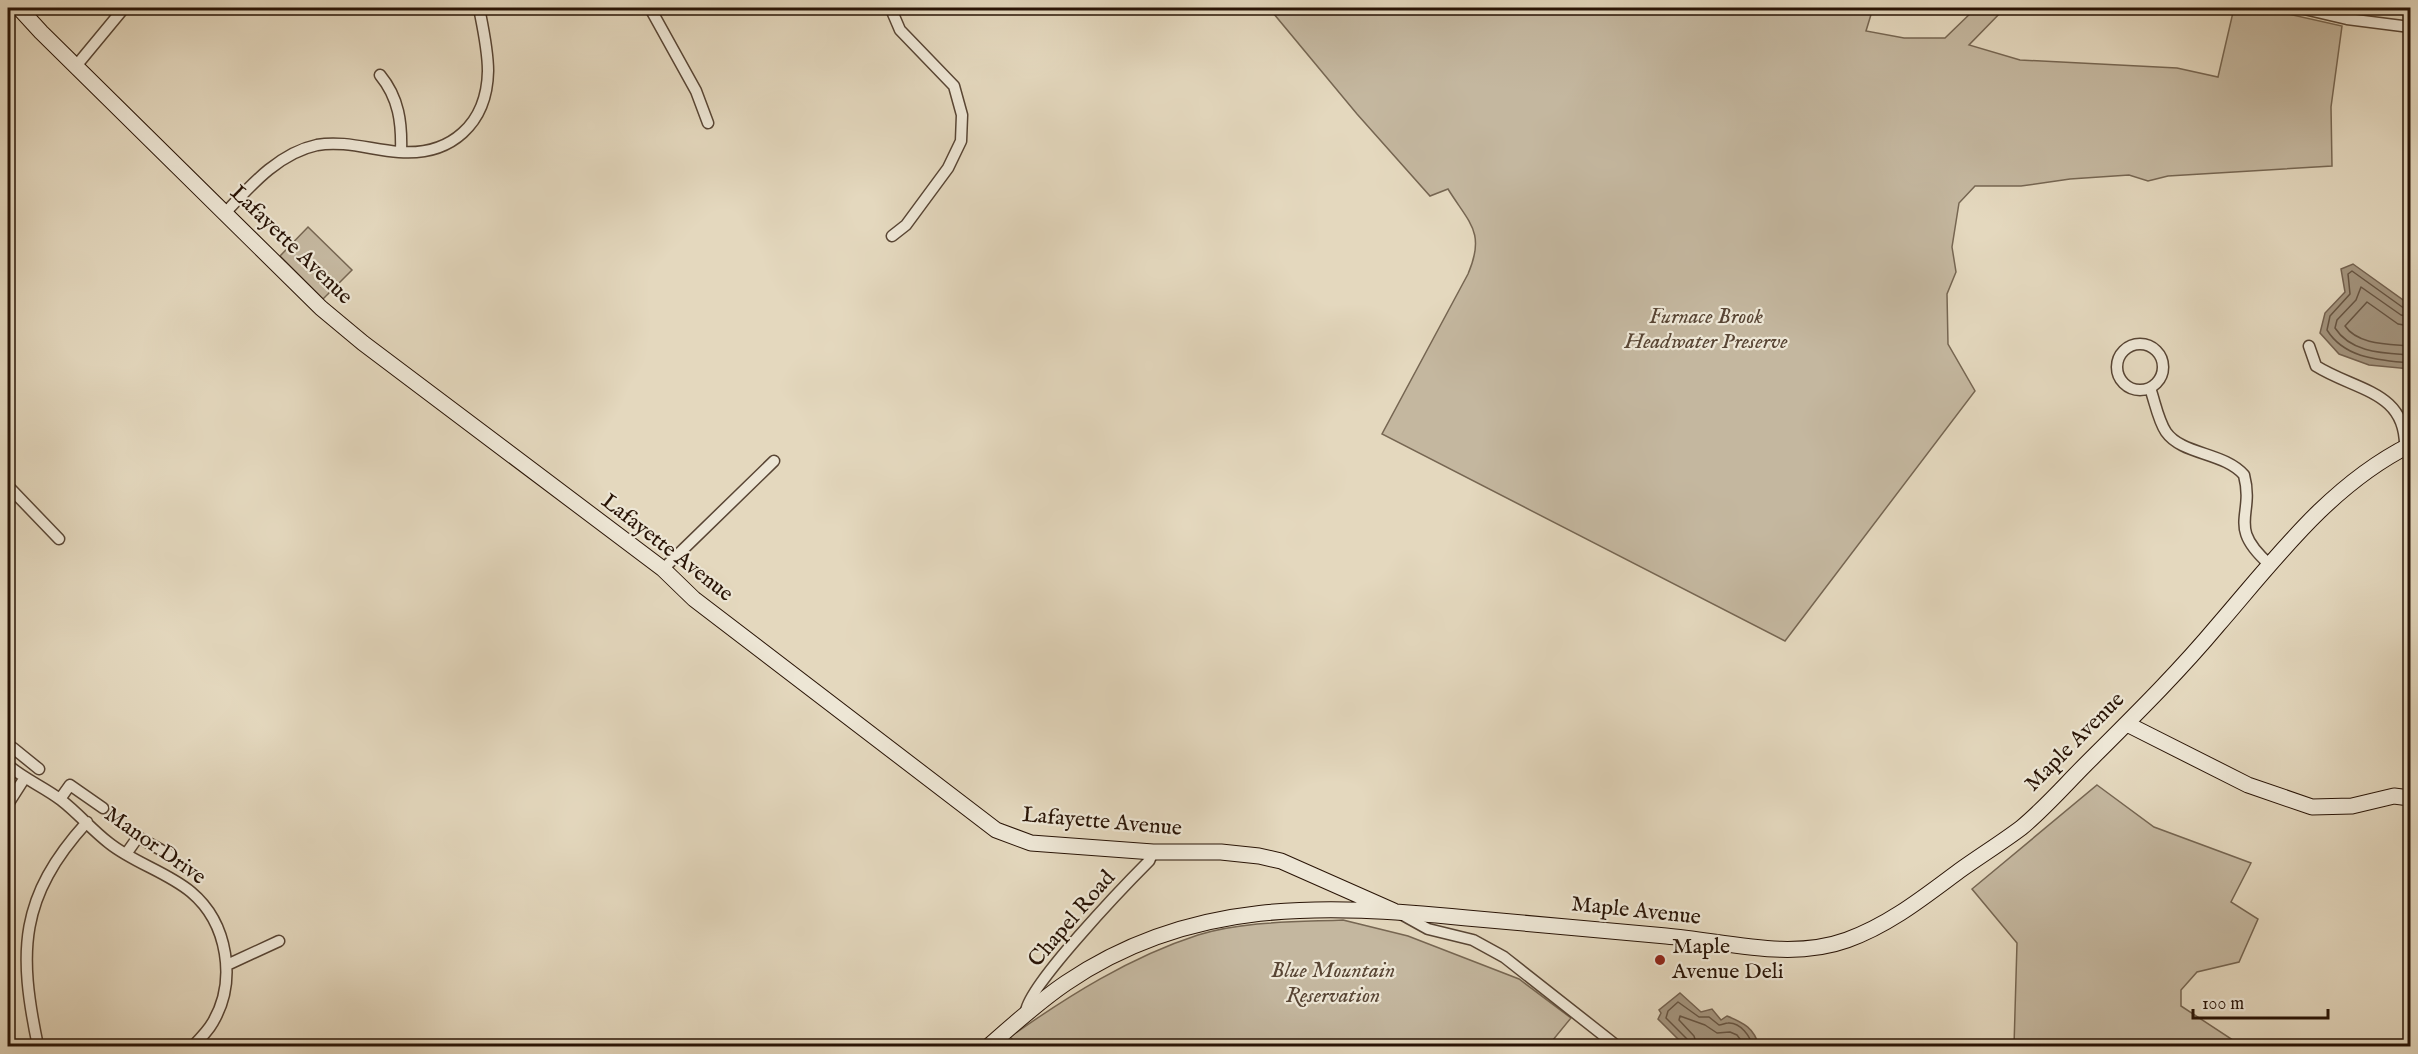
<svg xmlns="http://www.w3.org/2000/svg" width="2418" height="1054" viewBox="0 0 2418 1054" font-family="'IM FELL English',serif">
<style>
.green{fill:#c4b79f;stroke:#766652;stroke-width:1.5}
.water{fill:#a4957f;stroke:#73614f;stroke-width:1.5}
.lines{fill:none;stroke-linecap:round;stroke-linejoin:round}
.shore{stroke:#665442;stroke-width:1.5}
.street-casing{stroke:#584534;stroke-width:13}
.secondary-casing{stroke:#291406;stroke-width:17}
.street{stroke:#ede6d5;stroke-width:10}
.secondary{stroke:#ede6d5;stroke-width:15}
.poi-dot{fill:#8f2418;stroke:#ede6d5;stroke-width:2}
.labels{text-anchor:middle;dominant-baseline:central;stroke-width:4.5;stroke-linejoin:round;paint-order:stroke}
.street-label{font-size:22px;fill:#291406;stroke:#ede6d5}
.park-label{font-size:22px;font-style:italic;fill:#584534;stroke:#ede6d5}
.poi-label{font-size:22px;fill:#291406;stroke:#ede6d5;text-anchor:start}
</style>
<rect width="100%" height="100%" fill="#e4d8be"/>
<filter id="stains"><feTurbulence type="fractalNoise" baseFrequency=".00333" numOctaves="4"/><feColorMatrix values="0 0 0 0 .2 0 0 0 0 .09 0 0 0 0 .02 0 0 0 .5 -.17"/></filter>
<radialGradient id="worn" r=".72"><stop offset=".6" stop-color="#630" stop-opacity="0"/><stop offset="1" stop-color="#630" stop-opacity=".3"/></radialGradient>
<!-- green -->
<path class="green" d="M1269 8H1873L1866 31 1904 38H1945L1976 8H2005L1969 45 2020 60 2177 68 2218 77 2234 8H2261L2342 26 2331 107 2332 166 2168 176 2148 181 2129 175 2070 179 2021 186H1975L1959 203 1952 247 1956 272 1947 294 1948 344 1975 391 1785 641 1382 434 1468 274C1486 232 1469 223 1448 189L1430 196 1357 114Z
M308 227 352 270 323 299 280 256Z
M2097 785 2154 827 2251 863 2231 902 2258 919 2239 962 2197 972 2181 990V1006L2242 1046H2014L2017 943 1972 889Z
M1343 920 1408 936 1519 979 1571 1018 1548 1046H1020L1010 1037C1068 996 1130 957 1198 935 1244 921 1295 922 1343 920Z"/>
<!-- water -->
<path class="water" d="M2353 264 2410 305V369L2369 365 2339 354 2320 333 2325 313 2345 292 2341 269Z
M1680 993 1701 1012 1712 1009 1721 1020 1727 1016C1744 1023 1754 1028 1759 1046L1684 1045 1658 1019 1661 1013 1659 1010Z"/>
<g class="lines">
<!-- shore -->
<path class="shore" d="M2410 310 2405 309 2352 271 2348 274 2350 294 2330 316 2327 330C2345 359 2380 360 2410 363
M2410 317 2401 315 2361 287 2356 300 2337 320 2335 328C2351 353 2384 353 2410 355
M2410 326 2398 324 2367 302 2345 326C2358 345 2389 344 2410 346
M1689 1046 1688 1040 1666 1018 1668 1011 1678 1002 1699 1017H1709L1719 1025C1722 1025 1725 1023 1728 1023 1741 1022 1750 1037 1753 1046
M1697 1046 1694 1036 1679 1020 1680 1016 1705 1025 1717 1033 1730 1032 1737 1035 1745 1046"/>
<defs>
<path id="street" d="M650 8 696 91 708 123
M888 8 891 9 900 30 954 86 962 115 961 141 948 168 906 225 892 236
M2300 8 2347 19 2410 27
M76 66 124 8
M380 75C399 98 402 123 401 152
M226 212C251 185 279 153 317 145 344 140 372 150 399 152 451 156 487 124 488 71 488 50 483 28 479 8
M2117 367a23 23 0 1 1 46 0a23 23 0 1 1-46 0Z
M2309 346 2316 366C2356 391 2406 391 2405 447
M2150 388C2155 402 2158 420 2166 432 2182 455 2224 452 2244 475 2255 517 2226 525 2269 564
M8 486 59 539
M663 569 774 461
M8 753 13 748 39 769
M8 765C24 779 44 787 61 800 78 813 92 830 109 843 134 863 167 872 191 892 228 923 237 981 213 1022 208 1031 200 1039 193 1046
M60 799 70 785 103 808
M8 804 24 779
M126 854 138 837 170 855
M1401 914 1428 929 1473 940 1504 957 1617 1046
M227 965 279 941
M1026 1013C1022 992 1129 881 1149 861L1153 852
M38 1046C18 951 19 897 87 822"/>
<path id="secondary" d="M19 8 41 32 321 308 363 343 663 569 694 599 996 830 1031 843 1153 852H1221L1259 856 1281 861 1394 911
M2127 724 2248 785 2312 807 2352 806 2394 796 2410 798
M989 1046C1014 1024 1038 1002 1066 983 1191 898 1324 904 1467 918 1533 924 1600 930 1666 936 1725 941 1789 961 1847 940 1889 925 1924 897 1959 871 1980 856 2001 843 2021 828 2044 809 2065 785 2086 764 2131 719 2177 674 2218 625 2276 558 2330 485 2410 445"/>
</defs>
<!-- street casing -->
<use href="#street" class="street-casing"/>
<!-- secondary casing -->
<use href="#secondary" class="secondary-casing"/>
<!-- street -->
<use href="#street" class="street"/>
<!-- secondary -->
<use href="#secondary" class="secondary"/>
</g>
<!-- markers -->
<circle class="poi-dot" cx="1660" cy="960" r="6"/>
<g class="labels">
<!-- street labels -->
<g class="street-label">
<text transform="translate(291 245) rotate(44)">Lafayette Avenue</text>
<text transform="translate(667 548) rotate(38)">Lafayette Avenue</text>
<text transform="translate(2075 742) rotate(-45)">Maple Avenue</text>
<text transform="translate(1102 822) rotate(5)">Lafayette Avenue</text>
<text transform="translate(155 846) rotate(35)">Manor Drive</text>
<text transform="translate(1636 911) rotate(6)">Maple Avenue</text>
<text transform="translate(1072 919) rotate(-49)">Chapel Road</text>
</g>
<!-- park labels -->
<g class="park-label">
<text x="1706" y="317">Furnace Brook<tspan x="1706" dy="25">Headwater Preserve</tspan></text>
<text x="1333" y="971">Blue Mountain<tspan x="1333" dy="25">Reservation</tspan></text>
</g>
<!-- poi labels -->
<g class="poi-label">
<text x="1672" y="947">Maple<tspan x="1672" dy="25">Avenue Deli</tspan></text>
</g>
</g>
<!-- margin -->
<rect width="2418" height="1054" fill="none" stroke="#e4d8be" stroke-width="30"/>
<rect x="9" y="9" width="2400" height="1036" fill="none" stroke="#291406" stroke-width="3"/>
<rect x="15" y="15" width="2388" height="1024" fill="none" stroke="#291406" stroke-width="1.5"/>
<!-- scale -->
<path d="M2193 1009v9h135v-9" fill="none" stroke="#291406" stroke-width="3"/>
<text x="2202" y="1009" font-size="18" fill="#291406" stroke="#ede6d5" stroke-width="4.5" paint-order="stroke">100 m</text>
<rect width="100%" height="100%" filter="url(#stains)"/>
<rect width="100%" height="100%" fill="url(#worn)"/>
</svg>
